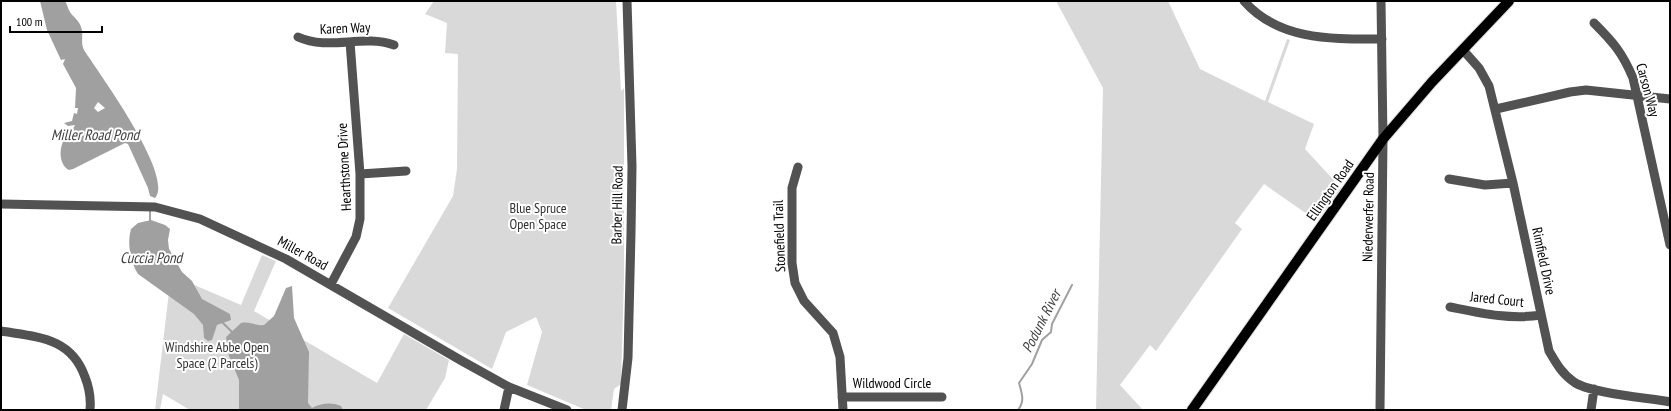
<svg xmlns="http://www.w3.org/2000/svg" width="1671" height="411" viewBox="0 0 1671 411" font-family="'PT Sans Narrow',sans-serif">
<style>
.green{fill:#d9d9d9}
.water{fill:#a0a0a0;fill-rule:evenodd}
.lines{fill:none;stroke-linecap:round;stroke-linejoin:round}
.stream{stroke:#a0a0a0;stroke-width:2}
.major-casing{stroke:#dbdbdb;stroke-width:12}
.minor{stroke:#525252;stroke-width:9}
.major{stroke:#000;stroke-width:10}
.labels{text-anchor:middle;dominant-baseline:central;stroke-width:4;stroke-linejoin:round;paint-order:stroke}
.street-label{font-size:14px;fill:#000;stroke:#fff}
.park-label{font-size:14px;fill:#303030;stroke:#fff}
.water-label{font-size:15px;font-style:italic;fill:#414141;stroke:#fff}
</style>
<rect width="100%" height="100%" fill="#fff"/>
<!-- green -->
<path class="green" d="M434 1H616L621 91 624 88V278L621 384 614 389 611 410H586L527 385 542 332 536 317 506 332 492 369 388 308 453 196 457 169 458 54 445 53 447 23 425 14Z
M1056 1H1168L1200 69 1265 101 1287 39 1290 40 1268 102 1314 124 1305 149 1341 188 1317 221 1264 184 1235 223 1242 229 1156 351 1150 345 1120 385 1143 410H1096L1103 88Z
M262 255 276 261 254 311 377 383 404 334 449 360 445 378 426 410H190L163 394 160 410H155L171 275 241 305Z"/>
<!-- water -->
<path class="water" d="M40 1H65C67 4 68 9 70 12 73 17 79 20 81 27 84 35 80 42 84 50 98 72 175 176 155 198L150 196 148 188 128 144 125 143 73 169 69 170C58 164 59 147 65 138 68 133 73 130 75 125L68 126 64 123 72 121 74 113 77 114 78 108H75L76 88 63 64 65 59 61 60 47 30ZM98 102 105 108 98 112 94 108Z
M151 220 165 225 170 229 168 240 169 249 182 272 192 281 202 299 230 314 231 320 217 325 212 340 208 341 204 338 203 325 194 314 138 274C130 261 127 243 131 229L138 223Z
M292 286 294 318 309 352 308 403 312 408C321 403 332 402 341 406L343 410H239V380L229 356 226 337 241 323C250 321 256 326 264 325L274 316 286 288Z"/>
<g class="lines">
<!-- stream -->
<path class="stream" d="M150 211V222
M221 321 233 333
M1018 410C1025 401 1022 394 1019 383L1032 364 1042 340 1051 332 1052 324 1072 285"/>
<defs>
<path id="major" d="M1192 410 1383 139 1432 82 1509 1"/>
</defs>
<!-- major casing -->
<use href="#major" class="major-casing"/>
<!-- minor -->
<path class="minor" d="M1244 1C1279 41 1333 39 1382 39
M1594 23C1613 42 1622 52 1633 78L1670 245
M298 37C329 51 362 34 394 45
M1463 50 1479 68 1489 86 1513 183 1549 351C1556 363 1562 374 1574 382 1589 393 1649 398 1670 402
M1496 109 1570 92 1586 90 1670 99
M798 167 792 188V263L795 283 804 301 833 333 840 357 843 410
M360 174 406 171
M1449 179 1485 185 1513 183
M1 204 155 207 200 219 286 259 462 361 509 387 567 410
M331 284 356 237 360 219V174L350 42
M1450 307C1480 313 1510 320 1541 315
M1 331C37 337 71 337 85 377 89 387 91 399 90 410
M842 397H942
M504 410 509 387
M622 410 628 358 631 233 632 166 627 1
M1380 410 1383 139 1381 1
M1591 410 1594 389"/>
<!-- major -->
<use href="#major" class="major"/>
</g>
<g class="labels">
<!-- street labels -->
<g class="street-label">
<text transform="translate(345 28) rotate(-2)">Karen Way</text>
<text transform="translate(1648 90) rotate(75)">Carson Way</text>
<text transform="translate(344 167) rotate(-93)">Hearthstone Drive</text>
<text transform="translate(1330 190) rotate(-55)">Ellington Road</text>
<text transform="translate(617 205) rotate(-89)">Barber Hill Road</text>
<text transform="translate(1368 217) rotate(-89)">Niederwerfer Road</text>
<text transform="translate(779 236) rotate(-92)">Stonefield Trail</text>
<text transform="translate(303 253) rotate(29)">Miller Road</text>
<text transform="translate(1544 261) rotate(78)">Rimfield Drive</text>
<text transform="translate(1497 299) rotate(6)">Jared Court</text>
<text x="892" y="383">Wildwood Circle</text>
</g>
<!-- park labels -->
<g class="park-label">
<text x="538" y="208">Blue Spruce<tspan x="538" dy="16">Open Space</tspan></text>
<text x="217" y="347">Windshire Abbe Open<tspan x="217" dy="16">Space (2 Parcels)</tspan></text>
</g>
<!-- water labels -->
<g class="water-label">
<text x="95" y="134">Miller Road Pond</text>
<text x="151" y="257">Cuccia Pond</text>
<text transform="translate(1041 321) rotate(-63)">Podunk River</text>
</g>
</g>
<!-- border -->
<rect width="1671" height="411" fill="none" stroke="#000000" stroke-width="4"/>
<!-- scale -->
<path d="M10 26v6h92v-6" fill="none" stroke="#000000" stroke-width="2"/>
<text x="16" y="26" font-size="12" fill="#000000" stroke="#ffffff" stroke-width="3" paint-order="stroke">100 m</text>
</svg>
